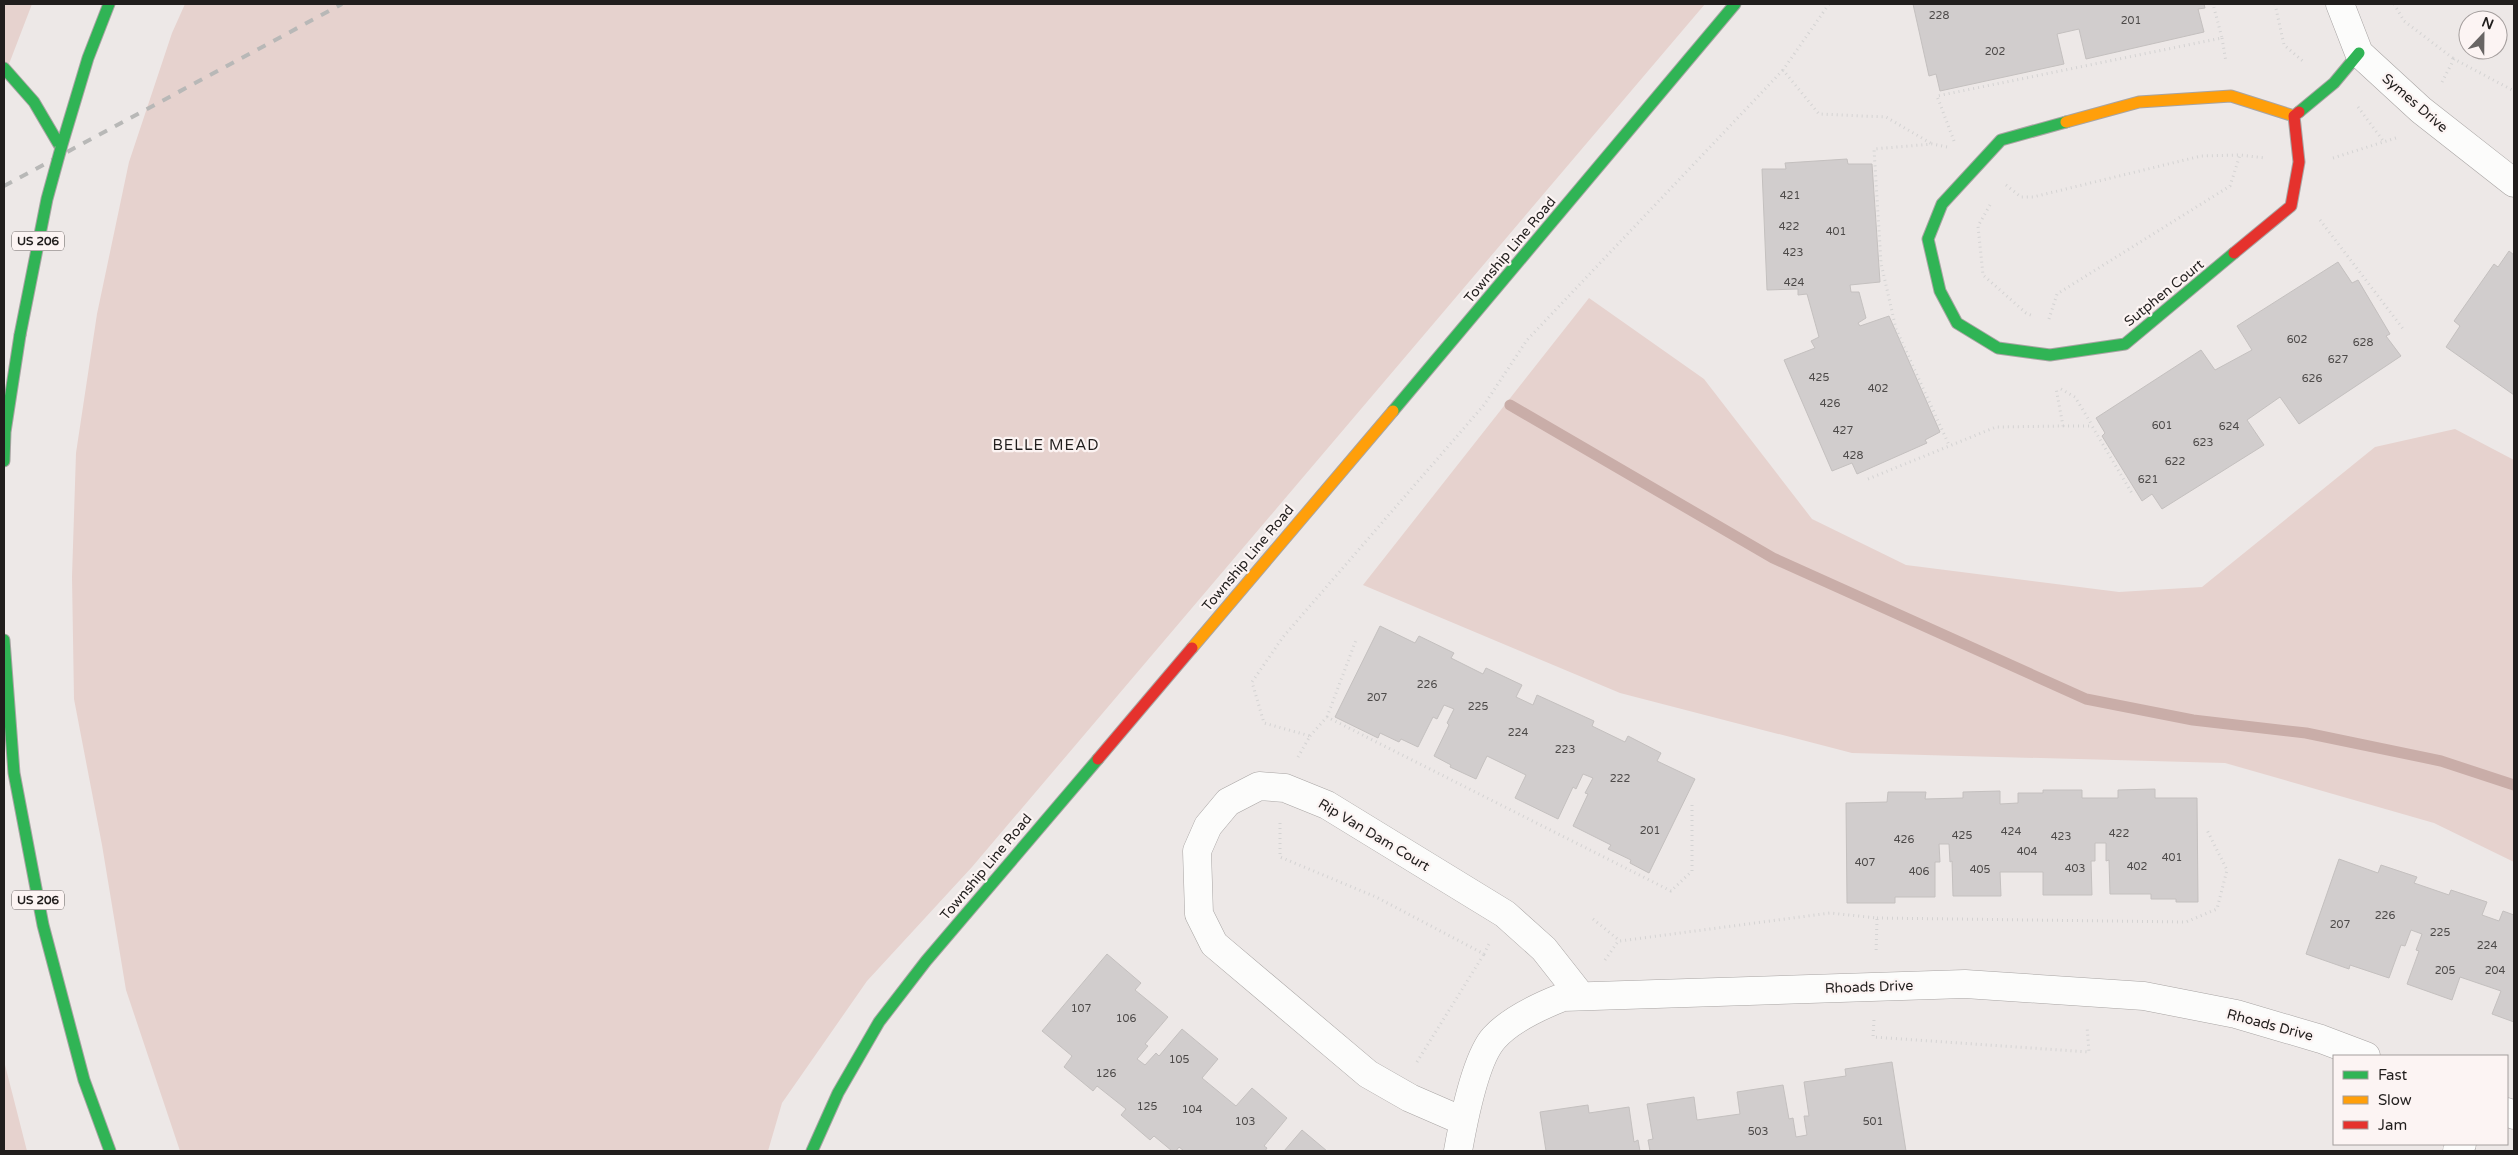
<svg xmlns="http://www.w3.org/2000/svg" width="2518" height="1155" viewBox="0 0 2518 1155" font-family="'Varela Round',sans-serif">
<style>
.green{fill:#e6d2ce}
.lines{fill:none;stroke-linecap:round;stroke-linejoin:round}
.stream{stroke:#c9ada8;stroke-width:11}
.building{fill:#d1cdcd;stroke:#c4c0bf}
.street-casing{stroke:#a8a4a3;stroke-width:29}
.fast-casing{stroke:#a8a4a3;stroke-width:13}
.slow-casing{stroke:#a8a4a3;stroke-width:13}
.jam-casing{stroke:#a8a4a3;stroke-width:13}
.path{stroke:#d4d3d3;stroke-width:3;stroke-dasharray:1 4;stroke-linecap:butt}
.street{stroke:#fcfcfb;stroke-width:28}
.fast{stroke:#30b455;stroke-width:11}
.slow{stroke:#ff9f0a;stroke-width:11}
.jam{stroke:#e5322d;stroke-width:11}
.rail{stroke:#b8b8b7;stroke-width:4;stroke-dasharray:9 9;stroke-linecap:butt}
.fast-bridge-casing{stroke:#a8a4a3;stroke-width:13;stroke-linecap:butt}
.fast-bridge{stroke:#30b455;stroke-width:11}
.labels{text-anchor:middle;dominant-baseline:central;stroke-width:4.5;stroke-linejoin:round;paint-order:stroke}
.number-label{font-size:11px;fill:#4d4a49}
.shield{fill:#fcf4f3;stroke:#635e5d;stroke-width:1}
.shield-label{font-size:12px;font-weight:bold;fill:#211e1d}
.street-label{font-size:14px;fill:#211e1d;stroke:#fcf4f3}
.neighbourhood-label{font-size:15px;letter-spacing:1px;fill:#211e1d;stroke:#fcf4f3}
</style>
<rect width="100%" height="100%" fill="#ede8e7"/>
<!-- green -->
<path class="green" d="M4 4H32L4 77Z
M185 4H1705L972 867 867 981 782 1103 768 1151H180L126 990 102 845 74 699 72 577 76 453 97 314 129 162 172 33Z
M1589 298 1704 379 1812 519 1906 565 2119 592 2202 587 2375 447 2455 429 2514 460V862L2434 823 2225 763 1852 753 1620 693 1363 585Z
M4 1061 27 1151H4Z"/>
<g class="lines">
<!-- stream -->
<path class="stream" d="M1510 405 1773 558 2086 699 2193 720 2306 733 2441 761 2514 785"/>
</g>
<!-- building -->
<path class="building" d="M1913 4H2204L2205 8 2198 9 2204 32 2086 59 2079 29 2057 34 2064 64 1940 91 1936 74 1929 76Z
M1847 159 1848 164H1872L1880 282 1850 285 1851 292H1859L1866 318 1858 323 1860 326 1889 316 1940 432 1925 440 1927 443 1857 474 1852 463 1832 471 1784 360 1815 348 1811 341 1819 337 1807 294 1798 295V289L1767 290 1762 169H1786L1785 163Z
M2509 251 2514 255V395L2446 347 2460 326 2454 321 2494 264 2498 267Z
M2338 262 2352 283 2358 280 2390 334 2386 336 2401 356 2299 424 2280 397 2247 420 2264 445 2162 509 2152 494 2142 501 2102 436 2105 433 2096 418 2201 350 2215 370 2252 350 2237 326Z
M1380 626 1415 643 1419 636 1454 653 1451 658 1483 674 1486 668 1522 685 1516 697 1533 705 1537 695 1594 721 1592 726 1625 742 1628 736 1661 753 1657 761 1695 779 1649 873 1630 863 1631 860 1608 849 1611 845 1573 826 1588 794 1585 793 1593 778 1583 774 1576 789 1573 787 1558 819 1515 798 1526 775 1487 756 1476 779 1450 767 1451 765 1434 756 1449 725 1447 723 1454 709 1444 705 1437 719 1433 717 1418 747 1401 739 1399 742 1380 733 1378 738 1335 717Z
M2155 789V798H2197L2198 902H2176V899H2151V894H2110L2109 860 2106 861V843H2095V861H2091L2092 895H2043V872H2000L2001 896H1953L1952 861 1950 862 1949 844H1939L1940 862H1935V897H1895V903H1847L1846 803 1887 802 1888 792H1926L1925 799 1963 798V792L2000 791V804L2018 803V793H2043V790H2082V798H2118V790Z
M2339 859 2378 873 2381 865 2417 877 2414 883 2449 895 2451 890 2487 902 2482 915 2499 921 2503 911 2514 915V1022L2492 1014 2501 991 2460 977 2452 1000 2407 984 2419 951 2416 950 2422 934 2411 930 2405 946 2401 945 2389 978 2350 965 2349 969 2306 954Z
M1107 954 1141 983 1135 990 1168 1017 1145 1044 1148 1046 1137 1059 1145 1065 1156 1053 1159 1056 1182 1029 1218 1059 1202 1078 1236 1106 1252 1088 1287 1118 1264 1146 1267 1148 1265 1151H1184L1179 1147 1176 1151H1172L1154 1136 1150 1140 1121 1115 1126 1109 1097 1086 1093 1091 1064 1067 1072 1056 1042 1031Z
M1892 1062 1906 1151H1650L1648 1140 1653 1139 1647 1104 1694 1097 1697 1120 1740 1114 1737 1092 1783 1085 1789 1119 1793 1118 1796 1137 1807 1135 1804 1116H1809L1804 1082 1846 1076 1845 1069Z
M1588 1105 1589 1113 1629 1107 1634 1142 1638 1140 1640 1151H1546L1540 1112Z
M1302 1130 1327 1151H1284Z"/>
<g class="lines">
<defs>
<path id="street" d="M2340 4 2359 53 2421 110 2514 183
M2507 1112 2514 1115
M1463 1121 1410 1098 1368 1074 1214 944 1199 914 1197 851 1208 826 1228 802 1259 786 1285 788 1327 805 1505 914 1544 949 1581 996
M1458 1151C1463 1123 1475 1059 1494 1038 1511 1019 1540 1006 1563 997L1965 984 2144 996 2236 1014 2321 1039 2366 1056
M2457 1151 2462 1144"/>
<path id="fast" d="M4 68 34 102 61 148
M2299 112 2334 83 2359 53
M2066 122 2001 140 1942 204 1928 239 1940 291 1957 323 1998 348 2050 355 2125 344 2234 253
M61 148 88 58 109 4
M1393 411 1735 4
M4 461 5 432 20 335
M4 640 14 773 43 925 84 1080 110 1151
M812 1151 838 1093 879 1022 926 961 1098 759"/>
<path id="slow" d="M2066 122 2139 102 2231 96 2294 116
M1192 648 1393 411"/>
<path id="jam" d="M2234 253 2291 206 2299 162 2294 116 2299 112
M1098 759 1192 648"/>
</defs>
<!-- street casing -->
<use href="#street" class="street-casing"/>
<!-- fast casing -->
<use href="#fast" class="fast-casing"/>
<!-- slow casing -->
<use href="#slow" class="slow-casing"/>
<!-- jam casing -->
<use href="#jam" class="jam-casing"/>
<!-- path -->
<path class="path" d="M1829 4 1783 70 1819 114 1886 117 1932 144
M2275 4 2284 45 2305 63
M2394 4 2404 21 2454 59
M2222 38 2226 62
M2442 82 2454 59 2514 91
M2358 107 2384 142
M1954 141 1937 96 2222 38 2213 4
M1947 147 1932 144 1874 149 1881 263 1896 329 1949 445
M2333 158 2399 137
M2006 185 2021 197H2033L2201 156 2240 155 2265 158
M1990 205 1978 226 1983 275 2026 313 2033 316
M2320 220 2404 330
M2049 319 2057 294 2230 186 2240 155
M2061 389 2075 397 2092 425
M2063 426H2092L2133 495
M1868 479 1996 427 2063 426 2056 388
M1327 717 1356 640
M1310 736 1327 717 1671 891 1692 871V802
M1298 757 1310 736 1264 723 1252 682 1283 637 1484 405 1527 340 1783 70
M1280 823V857L1376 897 1484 954 1489 944
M1877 918 2186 922 2217 909 2227 870 2206 828
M1593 919 1620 941 1830 913 1877 918 1876 954
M1605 960 1619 940
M1874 1020 1873 1037 2089 1052 2087 1026
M1417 1062 1484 954"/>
<!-- street -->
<use href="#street" class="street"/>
<!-- fast -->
<use href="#fast" class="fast"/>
<!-- slow -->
<use href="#slow" class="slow"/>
<!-- jam -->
<use href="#jam" class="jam"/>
<!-- rail -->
<path class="rail" d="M4 186 342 4"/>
<defs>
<path id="fast-bridge" d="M20 335 47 199 61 148"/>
</defs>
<!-- fast-bridge casing -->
<use href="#fast-bridge" class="fast-bridge-casing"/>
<!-- fast-bridge -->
<use href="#fast-bridge" class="fast-bridge"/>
</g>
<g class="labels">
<!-- number labels -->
<g class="number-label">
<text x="1939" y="15">228</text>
<text x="2131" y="20">201</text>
<text x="1995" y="51">202</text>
<text x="1790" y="195">421</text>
<text x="1789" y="226">422</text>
<text x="1836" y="231">401</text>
<text x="1793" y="252">423</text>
<text x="1794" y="282">424</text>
<text x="2297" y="339">602</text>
<text x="2363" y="342">628</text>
<text x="2338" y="359">627</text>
<text x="1819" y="377">425</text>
<text x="2312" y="378">626</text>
<text x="1878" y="388">402</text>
<text x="1830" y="403">426</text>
<text x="2162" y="425">601</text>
<text x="2229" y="426">624</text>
<text x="1843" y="430">427</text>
<text x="2203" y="442">623</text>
<text x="1853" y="455">428</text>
<text x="2175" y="461">622</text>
<text x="2148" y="479">621</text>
<text x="1427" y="684">226</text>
<text x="1377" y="697">207</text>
<text x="1478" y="706">225</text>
<text x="1518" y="732">224</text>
<text x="1565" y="749">223</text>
<text x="1620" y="778">222</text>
<text x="1650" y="830">201</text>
<text x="2011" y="831">424</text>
<text x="2119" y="833">422</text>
<text x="1962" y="835">425</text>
<text x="2061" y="836">423</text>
<text x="1904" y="839">426</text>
<text x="2027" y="851">404</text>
<text x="2172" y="857">401</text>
<text x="1865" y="862">407</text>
<text x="2137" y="866">402</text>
<text x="2075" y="868">403</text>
<text x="1980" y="869">405</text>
<text x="1919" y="871">406</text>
<text x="2385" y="915">226</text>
<text x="2340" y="924">207</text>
<text x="2440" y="932">225</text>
<text x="2487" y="945">224</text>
<text x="2445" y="970">205</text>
<text x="2495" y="970">204</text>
<text x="1081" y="1008">107</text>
<text x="1126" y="1018">106</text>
<text x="1179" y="1059">105</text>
<text x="1106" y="1073">126</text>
<text x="1147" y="1106">125</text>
<text x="1192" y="1109">104</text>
<text x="1245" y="1121">103</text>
<text x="1873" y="1121">501</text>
<text x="1758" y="1131">503</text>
</g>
<!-- shield labels -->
<g class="shield">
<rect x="12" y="231.5" width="52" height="19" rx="4"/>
<rect x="12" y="890.5" width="52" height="19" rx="4"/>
</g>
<g class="shield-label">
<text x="38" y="241">US 206</text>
<text x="38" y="900">US 206</text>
</g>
<!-- street labels -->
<g class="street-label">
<text transform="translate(2415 103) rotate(41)">Symes Drive</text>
<text transform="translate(1510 250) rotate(-50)">Township Line Road</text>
<text transform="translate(2164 293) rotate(-39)">Sutphen Court</text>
<text transform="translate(1248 558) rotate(-50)">Township Line Road</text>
<text transform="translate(1374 835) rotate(31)">Rip Van Dam Court</text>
<text transform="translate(986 867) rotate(-50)">Township Line Road</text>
<text transform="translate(1869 987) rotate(-2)">Rhoads Drive</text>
<text transform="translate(2270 1025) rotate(15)">Rhoads Drive</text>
</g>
<!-- neighbourhood labels -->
<g class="neighbourhood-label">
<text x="1046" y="445">BELLE MEAD</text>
</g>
</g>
<!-- border -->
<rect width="2518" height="1155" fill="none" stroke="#211e1d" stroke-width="10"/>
<!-- legend -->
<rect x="2333" y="1055" width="175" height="90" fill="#fcf4f3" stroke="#a49e9d"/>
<rect x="2343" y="1071" width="25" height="8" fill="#30b455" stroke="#a49e9d"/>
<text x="2378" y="1080" font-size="15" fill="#211e1d">Fast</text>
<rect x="2343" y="1096" width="25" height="8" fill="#ff9f0a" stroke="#a49e9d"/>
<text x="2378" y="1105" font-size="15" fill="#211e1d">Slow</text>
<rect x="2343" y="1121" width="25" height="8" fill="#e5322d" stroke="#a49e9d"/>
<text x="2378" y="1130" font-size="15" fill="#211e1d">Jam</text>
<!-- north arrow -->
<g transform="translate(2483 35) rotate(22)"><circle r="24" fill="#fcf4f3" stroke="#a49e9d"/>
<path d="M0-4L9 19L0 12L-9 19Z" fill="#686564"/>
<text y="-8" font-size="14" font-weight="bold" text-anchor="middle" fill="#211e1d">N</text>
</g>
</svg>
